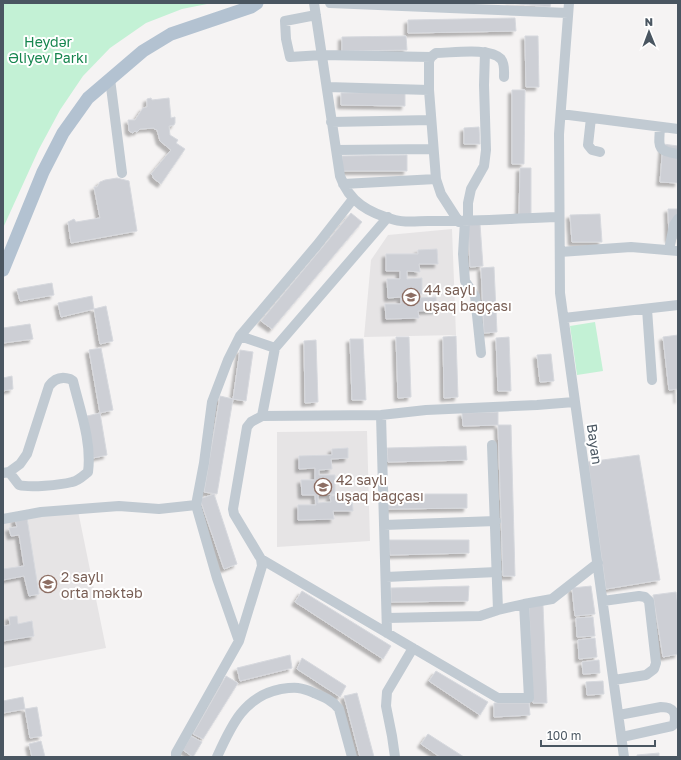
<svg xmlns="http://www.w3.org/2000/svg" width="681" height="760" viewBox="0 0 681 760" font-family="'Golos Text',sans-serif">
<style>
.education{fill:#e6e4e5}
.green{fill:#c3f1d5}
.building{fill:#cdcfd5;stroke:#d7d9de;filter:url(#shadow)}
.lines{fill:none;stroke-linecap:round;stroke-linejoin:round}
.minor{stroke:#c1cad2;stroke-width:10}
.major{stroke:#b3c2d1;stroke-width:13}
.labels{text-anchor:middle;dominant-baseline:central;stroke-width:4;stroke-linejoin:round;paint-order:stroke}
.park-label{font-size:14px;fill:#17864f;stroke:#fff}
.education-label{font-size:14px;fill:#785e54;stroke:#fff;text-anchor:start}
.street-label{font-size:14px;fill:#4a5661;stroke:#fff}
</style>
<defs>
<filter id="shadow"><feDropShadow dx="-3.5" dy="3.5" stdDeviation="1" flood-color="#0004"/></filter>
</defs>
<rect width="100%" height="100%" fill="#f5f3f3"/>
<!-- education -->
<path class="education" d="M452 229 456 335 364 337 371 260 388 235Z
M367 431 370 541 277 547V432Z
M78 511 106 648 3 668V521Z"/>
<!-- green -->
<path class="green" d="M3 3H212L182 9 146 23 110 48 83 76 60 110 39 149 3 228Z
M595 322 603 371 577 375 570 326Z"/>
<!-- building -->
<path class="building" d="M509 3H551L550 7Z
M515 18 516 31 408 33V20Z
M406 36 407 50 342 51V37Z
M525 36H538L539 87H526Z
M512 90H525L524 164H512Z
M405 92V106L341 105V93Z
M151 98 152 100 169 98 171 118 175 117V123L174 125 169 126 170 135 178 140 176 143 185 149 161 184 153 178V176L151 174 171 150 160 141 157 130 154 129V128L140 129 137 132 135 131 133 133 129 131 128 120H135L143 108 147 107V99Z
M479 127 480 144H464V128Z
M663 144 678 146V183L660 182Z
M407 155V171H342V156Z
M520 168H531V214L519 217Z
M117 178 129 181 137 231 71 243 68 222 74 219 76 222 100 218 94 187H97L100 182 105 180Z
M668 209H678V239H669Z
M351 213 362 222 272 329 261 321Z
M600 214 602 242H572L570 215Z
M468 224H480L483 266 470 267Z
M437 249 438 264H419L420 272 407 271V279L422 278V294L406 295 407 304H417V298L436 297 437 310 418 311 419 318 386 319 385 304H401V297L388 298 387 279H400V271H386V254H418V250Z
M494 267 497 332 484 333 481 268Z
M52 283 54 295 20 301 17 289Z
M92 296 94 309 61 317 58 303Z
M106 306 113 341 100 344 94 309Z
M30 324 33 339 3 343V328Z
M678 335V400L677 389 669 390 663 337Z
M456 336 458 397 444 398 443 337Z
M396 337H409L411 397 398 398Z
M509 337 511 391H498L496 338Z
M350 339H363L366 400H352Z
M316 340 318 402 305 403 304 341Z
M101 348 113 410 100 413 89 350Z
M240 350 253 352 246 401 233 399Z
M551 354 554 381 540 382 537 355Z
M12 376 13 389 3 391V378Z
M220 396 233 399 217 494 204 492Z
M498 412V425L463 426 462 413Z
M100 413 107 455 93 458 87 416Z
M498 425H511L515 576H503Z
M466 446 467 460 388 462 387 448Z
M348 448V458L331 459 332 469 319 470V475H335V494L318 495V503L331 502 330 496 352 495 353 511H333L334 519 298 520V505H316L315 495H302L301 480H315V468L299 469V456L332 455V449Z
M639 455 660 580 606 589 588 462Z
M214 494 237 564 224 569 200 499Z
M388 494H467V508L388 509Z
M27 518 39 594 29 596 24 576 3 580V569L24 566 19 535 11 536 9 528 17 527 15 519Z
M389 540H469V553L390 555Z
M469 586 468 601 391 602V588Z
M591 586 595 614 575 616 572 588Z
M302 591 391 646 383 659 295 602Z
M676 592 678 606V654L663 657 653 595Z
M543 605 547 703H533L529 606Z
M17 616 18 624 32 621 34 636 3 641V626L10 625 9 617Z
M593 617 595 636 577 637 576 618Z
M595 638 597 657 579 659 578 640Z
M290 655 292 668 240 681 237 668Z
M302 658 346 686 340 697 297 669Z
M599 660 600 673 583 674 582 662Z
M436 671 488 702 480 715 429 681Z
M226 676 238 683 203 739 193 734Z
M603 681 604 694 587 695 586 682Z
M357 693 374 757H360L344 696Z
M23 697 25 709 3 713V701Z
M494 703H529L530 715 494 717Z
M37 707 42 736 30 738 25 709Z
M428 734 464 757H440L421 744Z
M191 736 202 742 193 757 183 750Z
M41 741 45 757H32L29 744Z
M659 753V757H637V755Z"/>
<g class="lines">
<!-- minor -->
<path class="minor" d="M314 3 340 176C349 202 369 213 395 220 405 223 418 221 428 221 472 222 516 218 559 217
M330 3 568 13
M569 3 559 134 560 293 624 757
M316 15 285 21 286 39 290 57 322 55 431 57
M110 79 122 173
M327 87 429 90
M561 114 678 129
M591 118 588 145 592 150 600 152
M331 122 431 120
M660 127C659 147 656 151 678 154
M336 150 433 149
M343 184 436 179
M465 221 463 254 465 281 475 296 481 353
M468 221V203L471 189 484 166 486 150 484 85 485 52
M459 222 441 194 436 179 429 90V61L431 57 436 53C452 53 490 47 501 59 505 64 504 71 504 77
M669 250 674 225 678 219
M560 252 631 247 678 251
M647 309 652 380
M564 318 678 305
M240 336 275 348
M381 415 387 633
M262 416 275 348 388 217
M492 445 498 610 524 604 552 599 598 563
M3 473 9 472 19 485C30 488 60 485 72 482 78 481 83 476 88 472 92 442 80 410 73 381L70 379C61 376 54 379 49 386L27 454 20 464 9 472
M3 519 41 512 119 506 159 509 196 505
M384 525 496 521
M261 559 498 698H529L524 604
M386 577 497 572
M603 601 639 596 645 597 649 601 656 663 654 669 646 675 614 680
M387 618 480 616 498 610
M239 641 217 578 196 505 204 463 212 402 228 360 240 336 317 245 353 199
M619 715 661 707C673 707 677 713 674 724L672 726 622 737
M176 757V753L239 641 262 566 261 559 234 514 233 509 247 427 251 422 262 416 381 415 426 410 537 405 574 402
M217 757C231 726 244 696 281 689 295 687 301 687 314 693 324 697 332 700 339 709L352 757
M395 757 392 736 386 706 387 692 413 648"/>
<!-- major -->
<path class="major" d="M3 270 43 172 63 133 88 98 143 51 171 34 251 7 257 3"/>
</g>
<!-- icons -->
<defs>
<symbol id="school-ring" viewBox="-11 -11 22 22"><circle r="9.5" fill="#fff" stroke="#8d6e63" stroke-width="1.5"/><path d="M0-5L7-2L0 1L-7-2ZM-4 1L0 2.5L4 1V4Q0 6-4 4Z" fill="#8d6e63"/></symbol>
</defs>
<g fill-rule="evenodd">
<use href="#school-ring" x="401" y="287" width="20" height="20"/>
<use href="#school-ring" x="313" y="477" width="20" height="20"/>
<use href="#school-ring" x="38" y="574" width="20" height="20"/>
</g>
<g class="labels">
<!-- park labels -->
<g class="park-label">
<text x="48" y="41">Heydər<tspan x="48" dy="16">Əliyev Parkı</tspan></text>
</g>
<!-- education labels -->
<g class="education-label">
<text x="424" y="289">44 saylı<tspan x="424" dy="16">uşaq bağçası</tspan></text>
<text x="336" y="479">42 saylı<tspan x="336" dy="16">uşaq bağçası</tspan></text>
<text x="61" y="576">2 saylı<tspan x="61" dy="16">orta məktəb</tspan></text>
</g>
<!-- street labels -->
<g class="street-label">
<text transform="translate(595 444) rotate(82)">Bayan</text>
</g>
</g>
<!-- border -->
<rect width="681" height="760" fill="none" stroke="#4a5661" stroke-width="8"/>
<!-- north arrow -->
<g transform="translate(649 32) rotate(359)" stroke="#ffffff" stroke-width="3" paint-order="stroke">
<path d="M0-3L7 15L0 10L-7 15Z" fill="#4a5661"/>
<text y="-6" font-size="11" font-weight="bold" text-anchor="middle" fill="#4a5661">N</text>
</g>
<!-- scale -->
<path d="M541 740v6h114v-6" fill="none" stroke="#4a5661" stroke-width="2"/>
<text x="547" y="740" font-size="12" fill="#4a5661" stroke="#ffffff" stroke-width="3" paint-order="stroke">100 m</text>
</svg>
